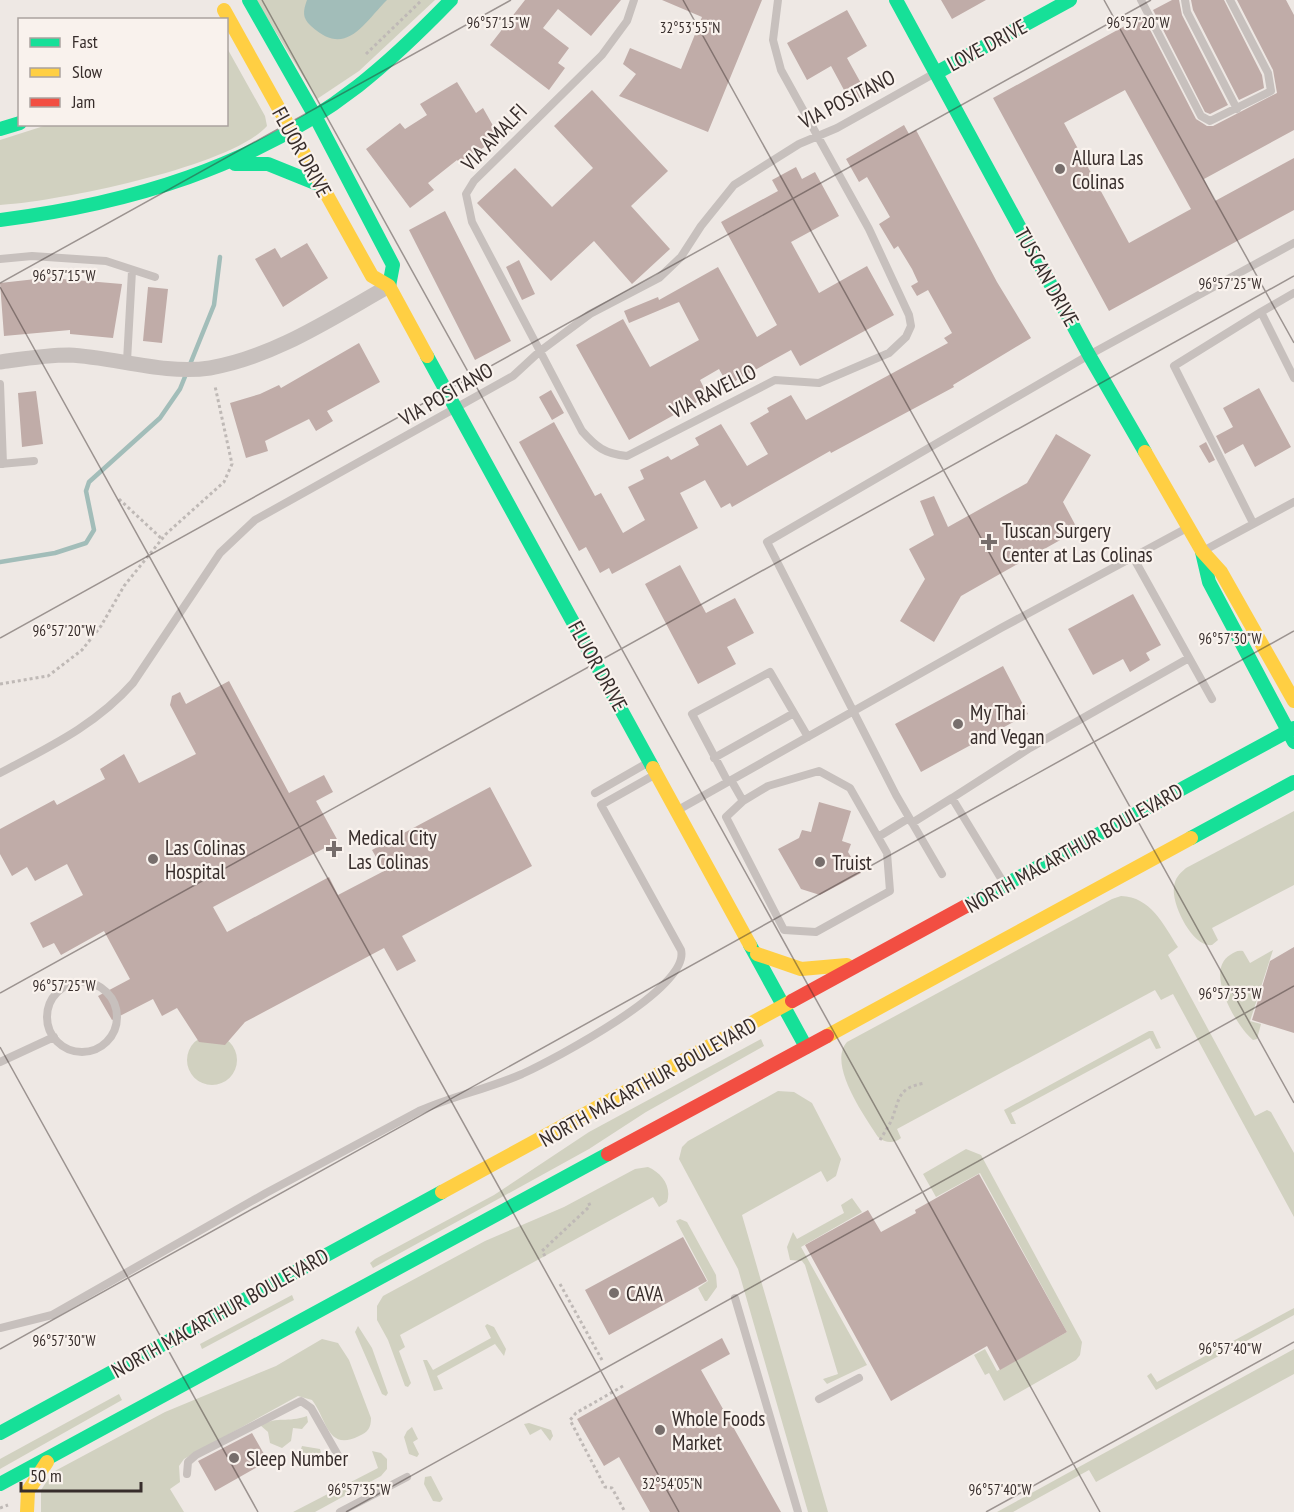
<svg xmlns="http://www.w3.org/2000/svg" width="1294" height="1512" viewBox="0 0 1294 1512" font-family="'PT Sans Narrow',sans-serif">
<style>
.green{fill:#d1d1c0}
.water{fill:#a2bdb9}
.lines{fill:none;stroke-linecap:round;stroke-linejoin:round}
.stream{stroke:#a2bdb9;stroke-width:4.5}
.building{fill:#c0aca8;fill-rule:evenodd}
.path{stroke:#bfb9b6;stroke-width:3;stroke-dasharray:3 3;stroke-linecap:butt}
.lane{stroke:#c7c0bd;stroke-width:8}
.street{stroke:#c7c0bd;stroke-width:15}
.fast{stroke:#16e098;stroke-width:14}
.slow{stroke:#ffcf43;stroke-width:14}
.jam{stroke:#f24e42;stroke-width:14}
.ticks{fill:none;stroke:#372d2b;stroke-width:1.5;stroke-opacity:0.45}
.poi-dot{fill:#776e6c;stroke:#f9f2ed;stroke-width:2}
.labels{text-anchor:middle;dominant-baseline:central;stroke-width:4.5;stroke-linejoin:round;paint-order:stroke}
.street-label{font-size:21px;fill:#372d2b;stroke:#f9f2ed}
.poi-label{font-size:21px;fill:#372d2b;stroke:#f9f2ed;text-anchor:start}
.ticks-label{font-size:15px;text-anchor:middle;fill:#372d2b;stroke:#f9f2ed;stroke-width:4.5;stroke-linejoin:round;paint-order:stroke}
</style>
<rect width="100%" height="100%" fill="#eee8e4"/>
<!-- green -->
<path class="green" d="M256 0H435L359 71 317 99Z
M227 48 265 116 267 126C231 167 56 202 0 205V140L47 125 226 124Z
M1294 811V885L1212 928 1218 940 1212 945C1193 948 1171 904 1174 887 1175 878 1179 874 1186 868Z
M1121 896C1151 897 1163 924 1178 947L1168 955 1255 1116 1267 1110 1271 1112 1294 1153V1217L1173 994 1161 1000 1155 990 897 1129 901 1138C894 1144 885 1143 878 1137 865 1117 827 1064 847 1042L1112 899Z
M1273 950 1250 1021 1261 1024 1257 1039 1253 1040C1236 1026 1204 971 1230 955 1235 952 1237 950 1243 951L1250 963Z
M1149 1031H1153L1161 1048 1156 1049 1150 1038 1011 1113 1016 1124H1011L1004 1110Z
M187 1060a25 25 0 1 1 50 0a25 25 0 1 1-50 0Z
M761 1039 764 1046 646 1112 589 1149 373 1268 370 1263 375 1259 494 1195 589 1132Z
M778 1091 794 1092 812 1103 841 1159 836 1176 827 1182 821 1171 742 1215 828 1512H808L738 1269 679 1159 682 1147 688 1141Z
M966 1149 981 1155 1082 1342 1080 1355 1076 1360 1004 1401 989 1373 985 1375 974 1355 985 1349 997 1371 1067 1332 980 1173 936 1197 923 1174Z
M648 1167C662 1173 672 1187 667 1202L659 1207 653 1197 400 1335 405 1347 399 1351 411 1383 408 1387 405 1386 388 1340 377 1320V1306L383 1296 485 1241 564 1207 635 1169Z
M852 1198 862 1212 801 1247 867 1365 827 1384 823 1379 838 1374 805 1265 802 1261 790 1260 787 1247 793 1232 797 1239 844 1213 841 1205Z
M680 1219 687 1222 716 1275 717 1287 707 1301H705L698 1288 708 1281 676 1221Z
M292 1295 294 1300 202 1349 200 1344Z
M1294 1308V1315L1156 1390 1147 1376 1151 1373 1157 1382Z
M487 1324 494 1327 506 1349 504 1356 495 1344 437 1376 443 1389 434 1391 423 1360H427L433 1370 491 1338 485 1326Z
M358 1326 372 1348 388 1393 386 1396 382 1394 355 1332Z
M322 1339 338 1343 349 1360 371 1418C371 1428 368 1432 359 1436 327 1452 327 1419 312 1400L298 1396 184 1459 179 1466 180 1482 170 1489 184 1512H41V1490L53 1472 165 1412 276 1366Z
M1294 1349V1374L1096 1482 1089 1470 1013 1512H997Z
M119 1394 122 1400 0 1469V1459Z
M307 1416 308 1422 302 1429 293 1428 291 1441 282 1448 270 1443 268 1432 260 1425C279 1416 287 1423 307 1416Z
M529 1423 551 1430 553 1436 550 1441 541 1429 530 1435 524 1424Z
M412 1427 418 1439 413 1442 419 1454 417 1457 409 1454 404 1437 407 1431Z
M302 1446 320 1449 322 1456 305 1465 299 1455Z
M372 1451 381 1453 387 1459V1469L381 1476 315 1512H293L378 1468Z
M431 1476 443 1499 440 1502 433 1501 424 1484 425 1477Z"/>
<!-- water -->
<path class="water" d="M307 0H387C362 25 346 58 311 26 302 18 303 11 307 0Z"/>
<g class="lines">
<!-- stream -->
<path class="stream" d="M0 562 55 553 86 543 94 530 86 491 89 482 160 418 180 389 214 305 220 257"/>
</g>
<!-- building -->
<path class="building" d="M525 0H621L591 36 558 9 543 28 569 48 558 63 565 68 549 90 490 45Z
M662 0H762L708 132 619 96 636 74 623 64 630 48 681 69 702 17Z
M941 0H986L952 19Z
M1172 0H1179L1182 15 1228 105 1210 114 1205 112 1153 10Z
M1191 0H1224L1262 75 1264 88 1239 100 1193 10Z
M1237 0H1286L1294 15V130L1204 179 1215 201 1294 158V210L1109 311 993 98 1143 16 1196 119 1207 126H1213L1277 93 1273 70ZM1125 90 1191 209 1129 243 1064 123Z
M847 10 867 46 847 58 867 94 851 103 831 66 807 80 787 43Z
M457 82 476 113 483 108 500 138 459 162 457 160 428 183 434 190 410 208 366 149 400 123 405 129 427 115 420 104Z
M592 90 668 171 631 206 670 249 632 284 594 241 551 281 477 203 515 168 552 207 593 168 554 126Z
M904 125 909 134 916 130 997 282 1031 338 953 385 954 387 831 453 830 451 732 507 730 503 721 508 705 480 692 487 680 493 698 528 612 574 609 568 600 573 586 547 579 551 519 442 554 422 595 496 601 493 623 533 645 520 628 487 644 479 640 470 668 456 671 460 699 445 695 438 721 424 747 466 768 454 750 423 769 412 767 408 791 395 806 420 948 343 944 338 952 333 928 290 917 296 911 286 918 282 912 269 898 246 894 249 879 224 890 217 867 177 859 182 846 159Z
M796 167 802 179 815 172 839 216 791 242 819 293 867 266 894 315 800 366 791 350 728 385 719 369 700 380 708 396 629 440 576 345 623 319 650 367 699 340 679 302 629 323 624 311 658 297 659 300 718 267 757 337 777 325 721 222 778 191 772 180Z
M445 211 511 341 475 360 409 230Z
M307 243 328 278 283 307 255 259 275 248 281 258Z
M519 260 535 294 522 300 506 267Z
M63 276V279L122 284 113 338 70 334V330L4 336 0 283Z
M148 287 168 289 162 343 143 341Z
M359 343 380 382 327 411 333 421 316 431 309 419 265 441 268 451 246 458 230 403 260 394 279 385 281 388Z
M1259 388 1291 447 1255 467 1243 444 1225 454 1216 436 1233 427 1223 408Z
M551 390 564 413 552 420 539 397Z
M36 391 43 444 22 447 18 393Z
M1056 434 1091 455 1063 502 1078 530 961 596 934 642 900 621 925 579 909 549 934 535 920 501 934 496 948 527 1027 483Z
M1206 442 1215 460 1209 463 1199 446Z
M680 565 706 613 735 598 754 633 727 647 736 664 698 684 645 584Z
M1133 594 1161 645 1146 653 1150 660 1130 672 1123 659 1093 675 1068 629Z
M1003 666 1028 714 921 772 895 724Z
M229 681 289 793 324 775 333 792 316 801 338 841 213 907 227 932 329 877 338 895 384 871 372 850 490 787 532 866 402 936 416 961 397 971 384 948 245 1022 225 1045 199 1042 177 1008 162 1016 153 999 112 1020 98 996 130 979 104 931 61 955 54 943 43 948 30 923 83 895 67 864 35 881 27 867 12 876 0 854V829L54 800 57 805 105 779 100 769 124 754 139 783 196 754 170 705 172 696 180 692 186 704Z
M819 802 851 811 842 841 851 844 848 852 861 873 820 895 801 889 778 849 799 838 802 830 811 832Z
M1294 947V1033L1252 1020 1270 961Z
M979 1174 1067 1332 1000 1370 987 1346 891 1401 805 1245 868 1210 881 1232 916 1213 915 1210Z
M683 1237 707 1281 609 1335 585 1290Z
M722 1338 730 1354 701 1370 781 1512H650L619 1457 604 1466 577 1419Z
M252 1433 268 1461 215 1491 198 1461Z"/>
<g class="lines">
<!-- path -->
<path class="path" d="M366 54 422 0
M119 499 162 539
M0 684 48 676 82 650 101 626 124 586 166 534 224 482 232 464 215 386
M880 1140C884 1133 889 1126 892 1119 900 1097 898 1088 925 1083
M545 1256 542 1251 590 1206 588 1201
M560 1284 602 1360
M623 1386 576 1413 570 1420 605 1487 612 1488 625 1512
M0 1508 8 1505"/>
<!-- lane -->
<path class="lane" d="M634 0 627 21 602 55 474 181 466 194 472 222 582 431C596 447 605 454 627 456L775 380 819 383 889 353 906 337 911 326 909 315 869 229 781 70 773 40 778 0
M1141 0 1201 116 1210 121 1271 91 1268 73 1230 0
M1185 0 1187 12 1237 109
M0 259 32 256 106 261 155 277
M1294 293 1261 312 1294 378
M127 361 132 271
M0 384 3 464
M0 464 34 461
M1253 523 1174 366 1261 312
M1203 551 1294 502
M1133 557 1212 699
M714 758 794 713
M0 773C49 747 96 725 133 683L220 553 255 520 513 376 539 352 590 314 659 278 681 257 701 226 734 185 799 144 837 128 935 73
M731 780 743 801 726 817 784 930 816 932 890 891 887 853 850 788 819 771 768 786 743 801
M728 782 692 714 770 672 808 737
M595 793 649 762
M952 798 1030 748 1189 658
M678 810 1001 628 1187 528
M912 823 952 798 1005 885
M878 837 909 818
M942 874 896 795 767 542 1089 355 1294 243
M47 1017a35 35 0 1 1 70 0a35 35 0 1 1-70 0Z
M0 1062 54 1037
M735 1298 798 1512
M0 1328 52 1315 266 1193 419 1111C452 1096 488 1089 522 1074 554 1059 691 988 681 950L601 805 656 774
M819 1399 859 1378
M187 1474 188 1462 196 1455 301 1401 311 1408 339 1457
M340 1512 407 1477"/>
<!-- street -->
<path class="street" d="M0 362C22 359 46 355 69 355 115 357 164 375 210 368 274 357 332 318 389 286"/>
<!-- fast -->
<path class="fast" d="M249 0 315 116 393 265 389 286
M896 0 1089 355 1145 452
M936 73 1070 0
M0 129 20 123
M235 164H268L320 185
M0 220C128 204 254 167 358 86 391 60 421 31 451 0
M427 356 653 768
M1202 552 1209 582 1294 742
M1191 838 1294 782
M966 906 1294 728
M750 945 806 1047
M0 1433 442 1192
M0 1484 608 1154"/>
<!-- slow -->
<path class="slow" d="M224 10 372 276 389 286 427 356
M1145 452 1202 551 1221 572 1294 701
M653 768 750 945
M757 954 801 969 847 965
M827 1036 1191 838
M442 1192 792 1001
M27 1512 28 1491 47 1462"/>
<!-- jam -->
<path class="jam" d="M792 1001 966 906
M608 1154 827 1036"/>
</g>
<!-- ticks -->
<path class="ticks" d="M262 0 1100 1512M683 0 1294 1103M1104 0 1294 343M0 283 511 0M0 287 679 1512M0 638 1151 0M0 993 1294 276M0 1047 258 1512M0 1349 1294 631M346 1512 1294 986M986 1512 1294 1342"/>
<!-- markers -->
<g class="poi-dot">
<circle cx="1060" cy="169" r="6"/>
<path d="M986 533h6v6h6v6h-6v6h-6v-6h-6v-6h6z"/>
<circle cx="958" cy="724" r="6"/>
<path d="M331 840h6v6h6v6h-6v6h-6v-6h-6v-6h6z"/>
<circle cx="153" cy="859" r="6"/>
<circle cx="820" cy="862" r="6"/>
<circle cx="614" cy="1293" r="6"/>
<circle cx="660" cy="1430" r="6"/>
<circle cx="234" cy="1458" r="6"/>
</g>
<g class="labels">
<!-- street labels -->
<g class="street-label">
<text transform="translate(987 45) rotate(-28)">LOVE DRIVE</text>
<text transform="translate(847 99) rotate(-27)">VIA POSITANO</text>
<text transform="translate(494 137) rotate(-46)">VIA AMALFI</text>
<text transform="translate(302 152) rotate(61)">FLUOR DRIVE</text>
<text transform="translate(1047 277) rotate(61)">TUSCAN DRIVE</text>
<text transform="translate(713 391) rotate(-27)">VIA RAVELLO</text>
<text transform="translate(446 394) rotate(-30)">VIA POSITANO</text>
<text transform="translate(598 666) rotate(61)">FLUOR DRIVE</text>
<text transform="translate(1074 848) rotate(-29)">NORTH MACARTHUR BOULEVARD</text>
<text transform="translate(648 1082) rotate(-29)">NORTH MACARTHUR BOULEVARD</text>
<text transform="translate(220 1313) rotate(-29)">NORTH MACARTHUR BOULEVARD</text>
</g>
<!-- poi labels -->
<g class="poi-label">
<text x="1072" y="157">Allura Las<tspan x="1072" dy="24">Colinas</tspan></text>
<text x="1002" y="530">Tuscan Surgery<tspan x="1002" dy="24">Center at Las Colinas</tspan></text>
<text x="970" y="712">My Thai<tspan x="970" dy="24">and Vegan</tspan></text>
<text x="348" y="837">Medical City<tspan x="348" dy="24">Las Colinas</tspan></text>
<text x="165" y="847">Las Colinas<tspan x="165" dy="24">Hospital</tspan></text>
<text x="832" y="862">Truist</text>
<text x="626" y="1293">CAVA</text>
<text x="672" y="1418">Whole Foods<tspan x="672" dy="24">Market</tspan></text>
<text x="246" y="1458">Sleep Number</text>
</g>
</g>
<g class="ticks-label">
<text x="498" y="28">96°57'15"W</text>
<text x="1138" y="28">96°57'20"W</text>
<text x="690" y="33">32°53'55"N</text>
<text x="64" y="281">96°57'15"W</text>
<text x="1230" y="289">96°57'25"W</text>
<text x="64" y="636">96°57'20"W</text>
<text x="1230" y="644">96°57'30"W</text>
<text x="64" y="991">96°57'25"W</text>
<text x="1230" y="999">96°57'35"W</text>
<text x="64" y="1346">96°57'30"W</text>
<text x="1230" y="1354">96°57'40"W</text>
<text x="672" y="1489">32°54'05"N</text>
<text x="359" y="1495">96°57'35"W</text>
<text x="1000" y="1495">96°57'40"W</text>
</g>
<!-- legend -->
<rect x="18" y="18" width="210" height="108" fill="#f9f2ed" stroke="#aba39f" stroke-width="1.5"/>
<rect x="30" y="38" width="30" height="9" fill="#16e098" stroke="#aba39f" stroke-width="1.5"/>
<text x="72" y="48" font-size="18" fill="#372d2b">Fast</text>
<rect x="30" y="68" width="30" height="9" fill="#ffcf43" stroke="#aba39f" stroke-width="1.5"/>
<text x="72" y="78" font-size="18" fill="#372d2b">Slow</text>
<rect x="30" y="98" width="30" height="9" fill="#f24e42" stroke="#aba39f" stroke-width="1.5"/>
<text x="72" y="108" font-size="18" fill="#372d2b">Jam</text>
<!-- scale -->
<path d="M21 1482v9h120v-9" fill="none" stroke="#372d2b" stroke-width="3"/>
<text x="30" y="1482" font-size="18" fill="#372d2b" stroke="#f9f2ed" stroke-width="4.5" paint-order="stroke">50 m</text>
</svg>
